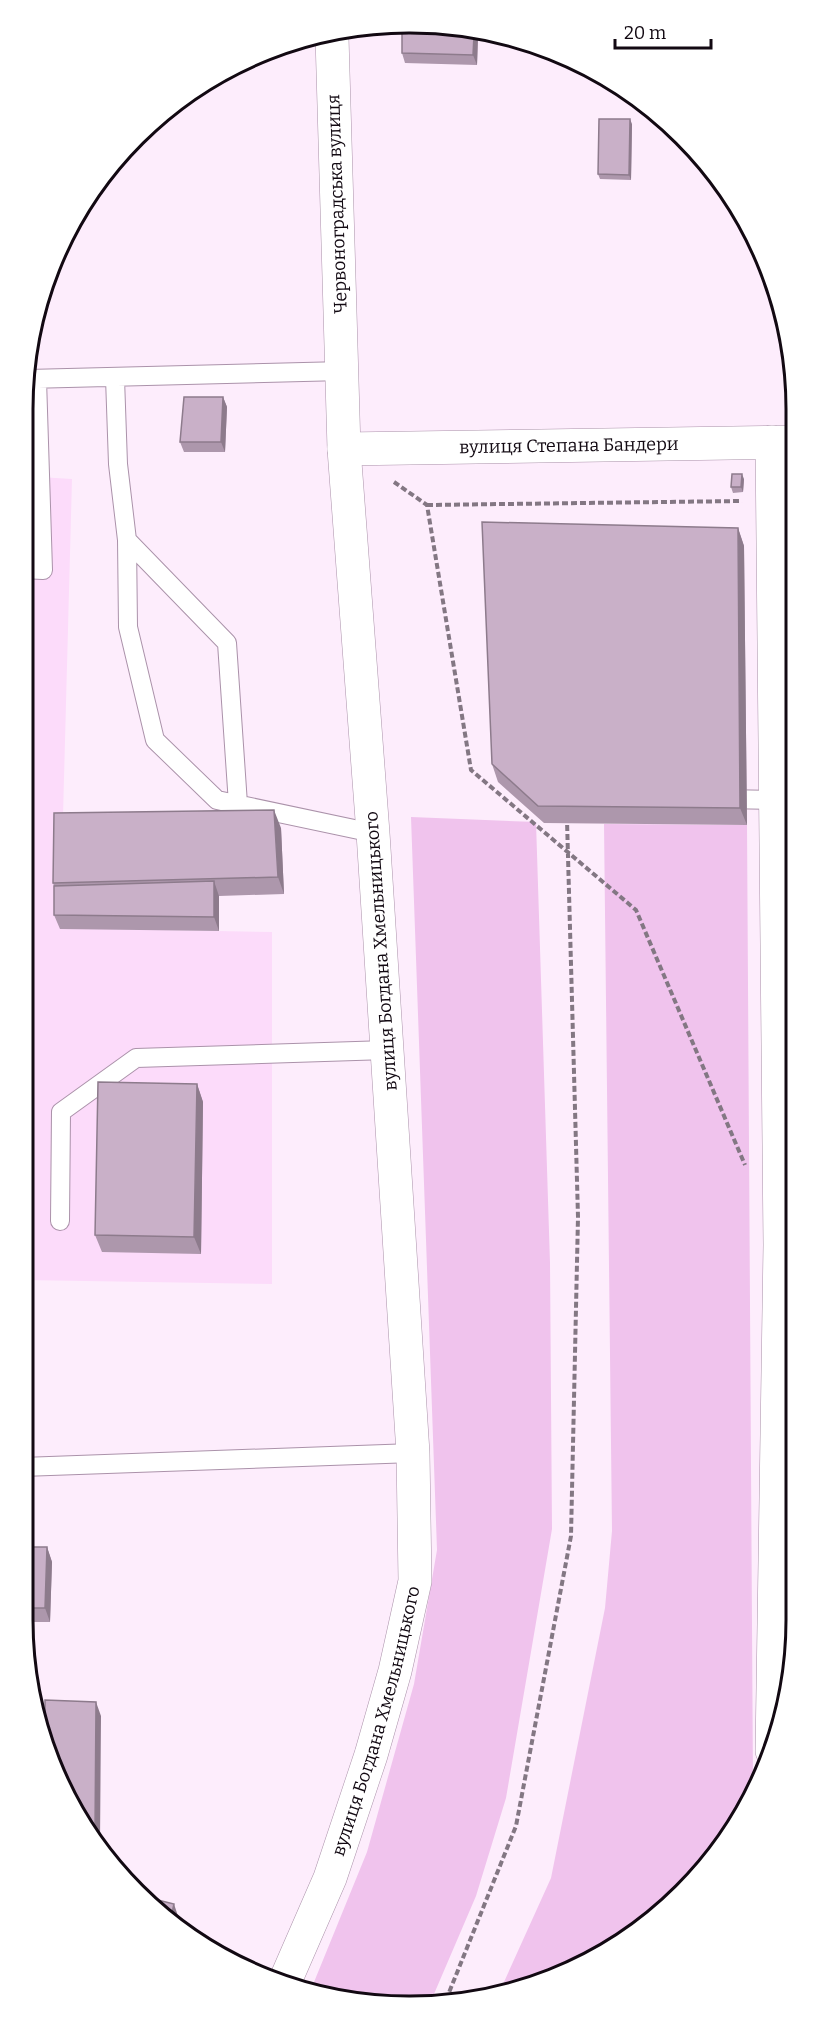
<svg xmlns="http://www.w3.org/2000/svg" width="819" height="2029" viewBox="0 0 819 2029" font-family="Bitter,serif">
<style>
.built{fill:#fcdbfa}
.green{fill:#f0c3ed}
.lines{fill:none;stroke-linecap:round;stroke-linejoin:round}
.service-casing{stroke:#ab92aa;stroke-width:20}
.minor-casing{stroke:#ab92aa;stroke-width:34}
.tertiary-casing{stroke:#ab92aa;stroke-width:34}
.path{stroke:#837783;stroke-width:4;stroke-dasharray:6 3;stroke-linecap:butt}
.service{stroke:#fff;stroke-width:18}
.minor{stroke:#fff;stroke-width:33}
.tertiary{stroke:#fff;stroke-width:33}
.wall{fill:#ad97ac}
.shaded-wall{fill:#8d7b8c}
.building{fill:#c9b0c8;stroke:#8d7b8c;stroke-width:1.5}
.labels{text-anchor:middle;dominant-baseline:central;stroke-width:5;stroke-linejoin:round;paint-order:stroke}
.street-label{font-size:18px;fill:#120912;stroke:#fff}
.rim{fill:none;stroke:#120912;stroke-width:3}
</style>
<rect width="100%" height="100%" fill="#fdedfc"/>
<!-- built -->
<path class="built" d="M23 476 72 479 60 928 272 932V1284L23 1280Z"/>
<!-- green -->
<path class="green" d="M411 817 536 822 550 1263 552 1529 506 1798 476 1896 431 2001 359 2003 312 1987 367 1852 414 1684 437 1550Z
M604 824 747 825 753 1784 716 1855 624 1941 499 1993 551 1878 605 1608 612 1531Z"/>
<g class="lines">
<defs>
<path id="service" d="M115 378 118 464 127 540 128 627 155 740 217 800 373 833
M28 379 343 371
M127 540 227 643 238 804
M22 569 43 570 37 379
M723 799 775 800
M60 1221 61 1112 136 1058 387 1050
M22 1467 413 1453"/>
<g id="minor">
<path id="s1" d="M344 449 793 442"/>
<path d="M772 1751 780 1245 772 442"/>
</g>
<g id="tertiary">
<path id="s2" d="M286 1979 330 1878 371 1755 395 1671 415 1581 413 1453 373 833 344 449 332 37"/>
</g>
</defs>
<!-- service casing -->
<use href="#service" class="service-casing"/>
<!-- minor casing -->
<use href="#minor" class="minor-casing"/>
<!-- tertiary casing -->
<use href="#tertiary" class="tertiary-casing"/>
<!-- path -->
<path class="path" d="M394 482 427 505 471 770 636 910 745 1165
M427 505 742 501
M446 2000 516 1826 571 1536 578 1217 567 820"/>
<!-- service -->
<use href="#service" class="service"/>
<!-- minor -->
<use href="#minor" class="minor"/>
<!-- tertiary -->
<use href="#tertiary" class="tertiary"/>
</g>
<!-- wall -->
<path class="wall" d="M402 26 478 36 477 65 405 63 402 53Z
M632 124 631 180 600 179 598 174Z
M223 397 227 407 225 452H184L180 442Z
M744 479 743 492 733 493 731 487Z
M738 528 744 546 747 825 544 823 498 782 492 764Z
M281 828 284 894 219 896V931L60 929 54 915V886L53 883Z
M197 1084 203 1102 201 1254 102 1252 95 1235Z
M22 1547H47L52 1562 50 1622H23Z"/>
<!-- shaded-wall -->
<path class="shaded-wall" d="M474 35 478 36 477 65 473 55Z
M630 119 632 124 631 180 629 175Z
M223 397 227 407 225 452 221 442Z
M742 474 744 479 743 492 741 487Z
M738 528 744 546 747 825 740 808Z
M274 810 281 828 284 894 278 877Z
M214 881 219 896V931L214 917Z
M197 1084 203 1102 201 1254 194 1237Z
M47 1547 52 1562 50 1622 45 1608Z
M96 1702 101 1716 100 1843 95 1834Z
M174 1904 180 1922V1925L171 1917Z"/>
<!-- building -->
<path class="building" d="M402 26 474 35 473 55 402 53Z
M599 119H630L629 175 598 174Z
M184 397H223L221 442H180Z
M732 474H742L741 487H731Z
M482 522 738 528 740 808 538 806 492 764Z
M274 810 278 877 53 883 54 813Z
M214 881V917L54 915V886Z
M98 1082 197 1084 194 1237 95 1235Z
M22 1547H47L45 1608H22Z
M45 1700 96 1702 95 1834 45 1748Z
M146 1897 174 1904 171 1917Z"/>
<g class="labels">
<!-- street labels -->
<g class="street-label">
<text transform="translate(337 204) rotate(-92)">Червоноградська вулиця</text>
<text stroke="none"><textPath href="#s1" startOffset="225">вулиця Степана Бандери</textPath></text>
<text transform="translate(381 951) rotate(-94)">вулиця Богдана Хмельницького</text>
<text stroke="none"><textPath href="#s2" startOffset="274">вулиця Богдана Хмельницького</textPath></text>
</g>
</g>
<!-- crop -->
<path d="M0 0H819V2029H0ZM409 33H410A376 376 0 0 1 786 409V1620A376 376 0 0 1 410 1996H409A376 376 0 0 1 33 1620V409A376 376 0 0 1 409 33Z" fill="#fff" fill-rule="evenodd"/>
<path class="rim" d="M409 33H410A376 376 0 0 1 786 409V1620A376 376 0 0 1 410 1996H409A376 376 0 0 1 33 1620V409A376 376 0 0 1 409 33Z"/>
<!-- scale -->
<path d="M615 39v9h96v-9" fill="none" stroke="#120912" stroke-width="3"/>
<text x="624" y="39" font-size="18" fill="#120912" stroke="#ffffff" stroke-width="4.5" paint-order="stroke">20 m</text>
</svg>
